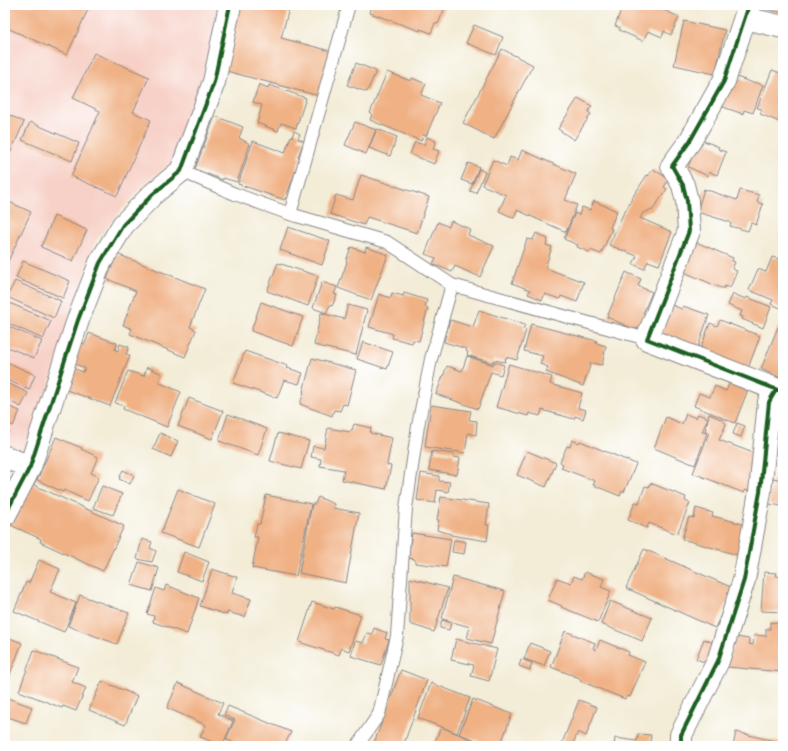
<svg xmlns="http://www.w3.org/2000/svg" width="788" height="751" viewBox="0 0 788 751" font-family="'Balsamiq Sans',sans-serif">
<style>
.built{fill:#f7d1c7}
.building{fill:#f0b184}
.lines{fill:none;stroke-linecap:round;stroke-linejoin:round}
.service-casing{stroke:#8a8788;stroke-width:14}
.minor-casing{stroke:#8a8788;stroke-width:24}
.service{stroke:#fff;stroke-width:12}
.minor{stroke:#fff;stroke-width:22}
.cycleway-casing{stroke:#fff;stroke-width:6}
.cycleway{stroke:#1b5e20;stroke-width:4}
</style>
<rect width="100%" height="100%" fill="#fff"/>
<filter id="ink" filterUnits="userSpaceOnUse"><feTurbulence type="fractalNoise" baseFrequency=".025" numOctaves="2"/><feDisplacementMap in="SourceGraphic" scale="8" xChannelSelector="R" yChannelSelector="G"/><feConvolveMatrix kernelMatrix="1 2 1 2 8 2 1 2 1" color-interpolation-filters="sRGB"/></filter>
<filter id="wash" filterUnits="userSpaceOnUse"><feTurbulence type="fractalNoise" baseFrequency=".012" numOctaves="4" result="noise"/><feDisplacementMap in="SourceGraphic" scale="16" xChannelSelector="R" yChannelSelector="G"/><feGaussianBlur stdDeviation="0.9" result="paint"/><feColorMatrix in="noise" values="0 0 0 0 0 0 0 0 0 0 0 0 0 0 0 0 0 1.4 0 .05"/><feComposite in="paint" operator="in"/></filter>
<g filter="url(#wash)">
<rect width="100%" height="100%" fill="#f3ecd6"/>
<!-- built -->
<path class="built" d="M5 5H219L216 29 179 157 141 187 96 240 25 459 5 451Z"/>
<g id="blocks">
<!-- building -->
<path class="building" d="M5 5H90L67 55 5 27Z
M236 5H290L281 38 331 51 319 96 219 69Z
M372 5H446L438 24 435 23 431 33 420 29V31L370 13Z
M623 5H658L657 7 679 17 671 35 664 31 662 37 648 31 643 41 619 30 620 28 615 26Z
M757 5H783V13L757 7Z
M684 21 725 30 715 74 674 65Z
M474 25 503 37 496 55 466 43Z
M502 49 533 65 494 139 463 123Z
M94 53 149 77 133 112 151 120 117 196 71 176 100 111 73 98Z
M356 63 376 71 367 92 347 85Z
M772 70 783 74 782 123 760 114 762 109 757 108Z
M387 72 411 81 412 78 426 84 421 95 440 103 426 136 423 135 421 141 370 120 372 114 370 113Z
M734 76 753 83 754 82 763 85 753 113 744 110 743 114 723 107Z
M259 84 268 88 269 85 306 98 296 128 281 123 278 131 257 123 262 105 253 102Z
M578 98 592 106 588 112 591 114 574 140 558 129Z
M5 113 24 122 5 165Z
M215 116 243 127 239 138 250 144 237 182 223 178V180L195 169Z
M30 122 79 143 72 161 22 140Z
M355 122 376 130 366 154 345 145Z
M377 129 397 137 390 156 369 148Z
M294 131 300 134 298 139 304 141 298 157 300 158 285 200 238 184 253 141 285 153 291 136 292 137Z
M427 137 436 141 433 149 439 151 434 164 410 154 415 142 424 145Z
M699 139 719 147 718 149 726 152 717 175 709 172 708 176 688 167Z
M522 150 576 174 565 200 577 205 566 232 517 210 514 218 499 211 506 195 482 185 493 160 507 166 510 157 518 160Z
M468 163 479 167 472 184 461 180Z
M479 169 485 172 476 193 470 191Z
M653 169 669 179 664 187 667 189 652 211 651 210 643 213 640 218 672 232 659 265 648 261 644 269 633 264 637 256 609 245 624 212H625L632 198 647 175 648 176Z
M361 175 429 197 417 233 367 217 364 225 330 214 336 195 353 200Z
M704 189 737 200 740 190 759 195 757 202 763 204 756 225 751 223 748 231 730 226 731 223 730 222 697 212Z
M5 200 31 212 5 268Z
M594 201 617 211 610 228 612 229 601 254 590 250 589 252 577 247 578 245 564 239 575 213 579 215 582 207 590 210Z
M54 216 87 230 73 261 41 247Z
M451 221 470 229 468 235 494 246 480 277 455 266 452 272 433 264 436 258 425 254 438 222 449 227Z
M288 227 330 241 322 265 280 250Z
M536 233 548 239 546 245 552 247 545 268 584 282 577 302 561 296 560 299 545 294 542 300 528 294 530 290 512 283 527 239 533 240Z
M696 242 733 258 732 261 735 262 732 269 737 271 730 288 725 286 724 288H721L684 272Z
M351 247 365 252 366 247 388 255 371 300 338 288 347 262 346 261Z
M781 253 783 254V309L771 304 773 300 749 290 758 269 766 272 772 257 779 259Z
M117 254 205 289 190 327 196 330 185 357 130 334 132 329 123 325 136 291 107 279Z
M23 261 70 281 63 298 16 278Z
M278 263 318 276 308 306 267 291Z
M626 272 641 279 638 286 652 292 643 313 649 316 643 331 636 328V330L607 317Z
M15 281 61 301 54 318 7 297Z
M322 282 337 287 334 294 337 295 332 306 330 305 326 313 313 308Z
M392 293 403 296 404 293 427 300 425 307 428 308 419 341 413 340 412 343 392 338 393 334 369 327 379 294 391 298Z
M733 294 746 299 747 297 771 307 763 328 742 319 743 317 740 316 742 311 728 305Z
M5 301 51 321 43 339 5 322Z
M261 302 303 317 293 346 251 331Z
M669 304 682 309 683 306 709 315 696 352 661 337 663 332 659 331Z
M348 305 367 310 356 355 314 345 321 313 344 319Z
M479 310 525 325 523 329 526 330 517 360 506 357 505 362 493 360 492 363 467 355 468 352 466 351 467 349 444 342 450 320 473 327Z
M720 320 760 336 747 371 699 353 710 323 717 326Z
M531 324 597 341 596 343 606 346 602 365 591 363 583 386 546 372 548 367 540 364 543 356 524 351Z
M5 325 42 341 34 358 5 346Z
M778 327 783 329V371L779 377 761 369Z
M89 333 117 343 115 350 118 351 120 344 129 347 126 354 130 356 110 406 64 389 73 368 83 372 85 368 72 363 80 342 85 344Z
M363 342 393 352 387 369 357 359Z
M245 351 288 366 287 368 303 373 299 384 284 380 277 398 233 383Z
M467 356 493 365 494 362 504 365 501 375 491 372 478 409 436 394 447 366 462 371Z
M312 358 356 370 347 405 343 404 340 411 334 410 332 416 300 404 304 392H303Z
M5 361 35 375 29 390 5 379Z
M509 364 552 377 550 384 582 393 578 408 586 410 583 419 575 416 574 419 542 410 540 416 529 413 528 416 496 407Z
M147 367 162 374 158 382 181 392 167 427 123 409 124 406 115 403 128 371 144 376Z
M731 379 749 387 735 423 694 406 699 393 710 397 715 386 726 391Z
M5 382 28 393 21 407 5 399Z
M189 398 223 411 212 439 178 426Z
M5 405 20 411 13 426 5 422Z
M431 405 471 411 469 420 477 421 476 435 468 433 465 453 425 447Z
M228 414 267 429 258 455 219 441Z
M686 414 696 418 698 414 708 418 702 432 707 433 695 465 654 448 666 417 682 424Z
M709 414 723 420 726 424 719 440 756 454 751 466 754 467 750 478 756 481 751 492 745 490 744 493 693 473 709 433 705 431Z
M737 423 745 426 741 437 733 434Z
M354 424 371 428 370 433 392 438 387 465 391 466 386 489 342 480 344 470 320 466 321 459 311 457 313 446 324 448 328 428 350 432 351 430H352Z
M5 429 9 431 5 439Z
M160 433 178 441 171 457 153 449Z
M278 433 309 441 301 469 270 461Z
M56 437 82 448 81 449 98 457 91 473 99 477 88 501 64 490 63 492 37 480Z
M572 440 579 443 580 441 636 464 624 492 622 491 620 496 593 485 595 481 561 468 563 464 560 462 567 446 570 447Z
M432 451 454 454 453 457 460 458 457 475 429 470Z
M527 451 556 463 546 487 517 475Z
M123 470 134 475 130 484 119 479Z
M421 473 439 476V481L450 482 448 492 437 490 435 503 417 500Z
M773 478 783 480V506L769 504Z
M25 481 124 526 103 571 40 542 41 539 6 523Z
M650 483 686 497 685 501 690 503 677 534 649 523 647 528 628 520 635 502 639 503 645 486 649 487Z
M102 486 122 494 113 515 93 508Z
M178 489 215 504 199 547 161 533Z
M266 495 311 504 296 576 252 568 258 537H254L257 524H260Z
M318 497 334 504 333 508 359 513 346 583 299 573 312 504H315Z
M441 497 489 504 486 525H489L487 541 451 535V534L437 530 439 520H437Z
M696 508 713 513 712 516 747 525 738 555 682 539 689 517 694 518Z
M412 533 451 539 446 567 415 563V559L408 558Z
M142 539 152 542 150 548 156 551 152 562 137 559Z
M454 540 466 542 464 554 452 552Z
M644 549 733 588 715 628 626 588Z
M184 552 209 562 202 581 177 572Z
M39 560 60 569 50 592 76 603 64 632 14 611 26 582 29 583Z
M139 562 159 568 152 591 131 585Z
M212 569 237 577 232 593 251 599 245 617 227 612V615L200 606Z
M585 572 604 579 601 587 611 591 598 622 561 607 562 606 548 600 557 578 571 583 574 576 582 579Z
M764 572 777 573 776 576 783 577V612L761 611Z
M453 577 505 591 491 644 467 638 470 627 442 619Z
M410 578 448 588 434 632 410 624Z
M166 585 199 598 187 634 153 622 154 616 147 614 156 588 164 591Z
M80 595 129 613 117 644 68 626Z
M610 601 652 618 642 641 601 624Z
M312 602 334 609 335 607 361 615 349 651 341 648 339 655 299 642Z
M442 620 451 623 449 630 440 628Z
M770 622 783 623V672L727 667 736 637 749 639V644L753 645 754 635 766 636V629H770Z
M374 628 387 633 385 639 389 640 381 665 351 656 355 641 363 643 367 633 372 634Z
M565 631 595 643 593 648 596 650 600 640 629 652 628 655 645 662 630 697 627 696 625 699 580 681V678L551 667Z
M5 636 22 643 7 682 5 681Z
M456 639 497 649 489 681 471 676 474 665 451 660Z
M704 639 718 645 710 664 696 659Z
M530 643 550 651 544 666 524 659Z
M34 650 78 667 72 682 86 688 76 711 63 706 62 708 19 691Z
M521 659 532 663 530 670 519 666Z
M401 670 427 680 403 746H373Z
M102 681 137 696 125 725 89 710Z
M178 683 223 703 218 714 233 721 222 746 200 737 206 725 167 708Z
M431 683 470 698 457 733 418 718Z
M5 697 32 707 26 723 5 716Z
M473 699 512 714 500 746H492L459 734Z
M579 700 597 707 586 736 578 732 572 746H561Z
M228 706 291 732 284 746H232L234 743 226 739 235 720 224 715Z
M441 727 473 740 471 746H433Z
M736 732 783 743V746H733Z
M638 734 651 735 650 743 670 746H614L615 738 637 741Z"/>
</g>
</g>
<g filter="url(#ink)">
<use href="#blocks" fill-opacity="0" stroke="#8a8788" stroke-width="1"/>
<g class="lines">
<defs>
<path id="service" d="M181 171 235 194 290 214 387 242 452 285 647 339
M290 214 349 5
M357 746 379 714 397 636 406 508 418 426 431 359 452 285"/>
<path id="minor" d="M749 5 724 81 690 141 672 166 683 185 687 201 689 231 647 339 783 392
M745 18 783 27
M5 457 30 467
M5 515 30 467 78 320 100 263 123 225 153 194 181 171 214 82 230 5
M681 746V735L718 661 744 580 760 492 769 402 776 390"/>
</defs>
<!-- service casing -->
<use href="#service" class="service-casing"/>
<!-- minor casing -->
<use href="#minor" class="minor-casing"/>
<!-- service -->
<use href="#service" class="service"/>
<!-- minor -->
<use href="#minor" class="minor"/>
<defs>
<path id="cycleway" d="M749 5 724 81 690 141 672 166 683 185 687 201 689 231 647 339 783 392
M5 515 30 467 78 320 100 263 123 225 153 194 181 171 214 82 230 5
M681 746V735L718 661 744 580 760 492 769 402 776 390"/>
</defs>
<!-- cycleway casing -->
<use href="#cycleway" class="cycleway-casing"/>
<!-- cycleway -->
<use href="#cycleway" class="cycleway"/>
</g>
</g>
<!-- margin -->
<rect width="788" height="751" fill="none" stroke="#fff" stroke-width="20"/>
</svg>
